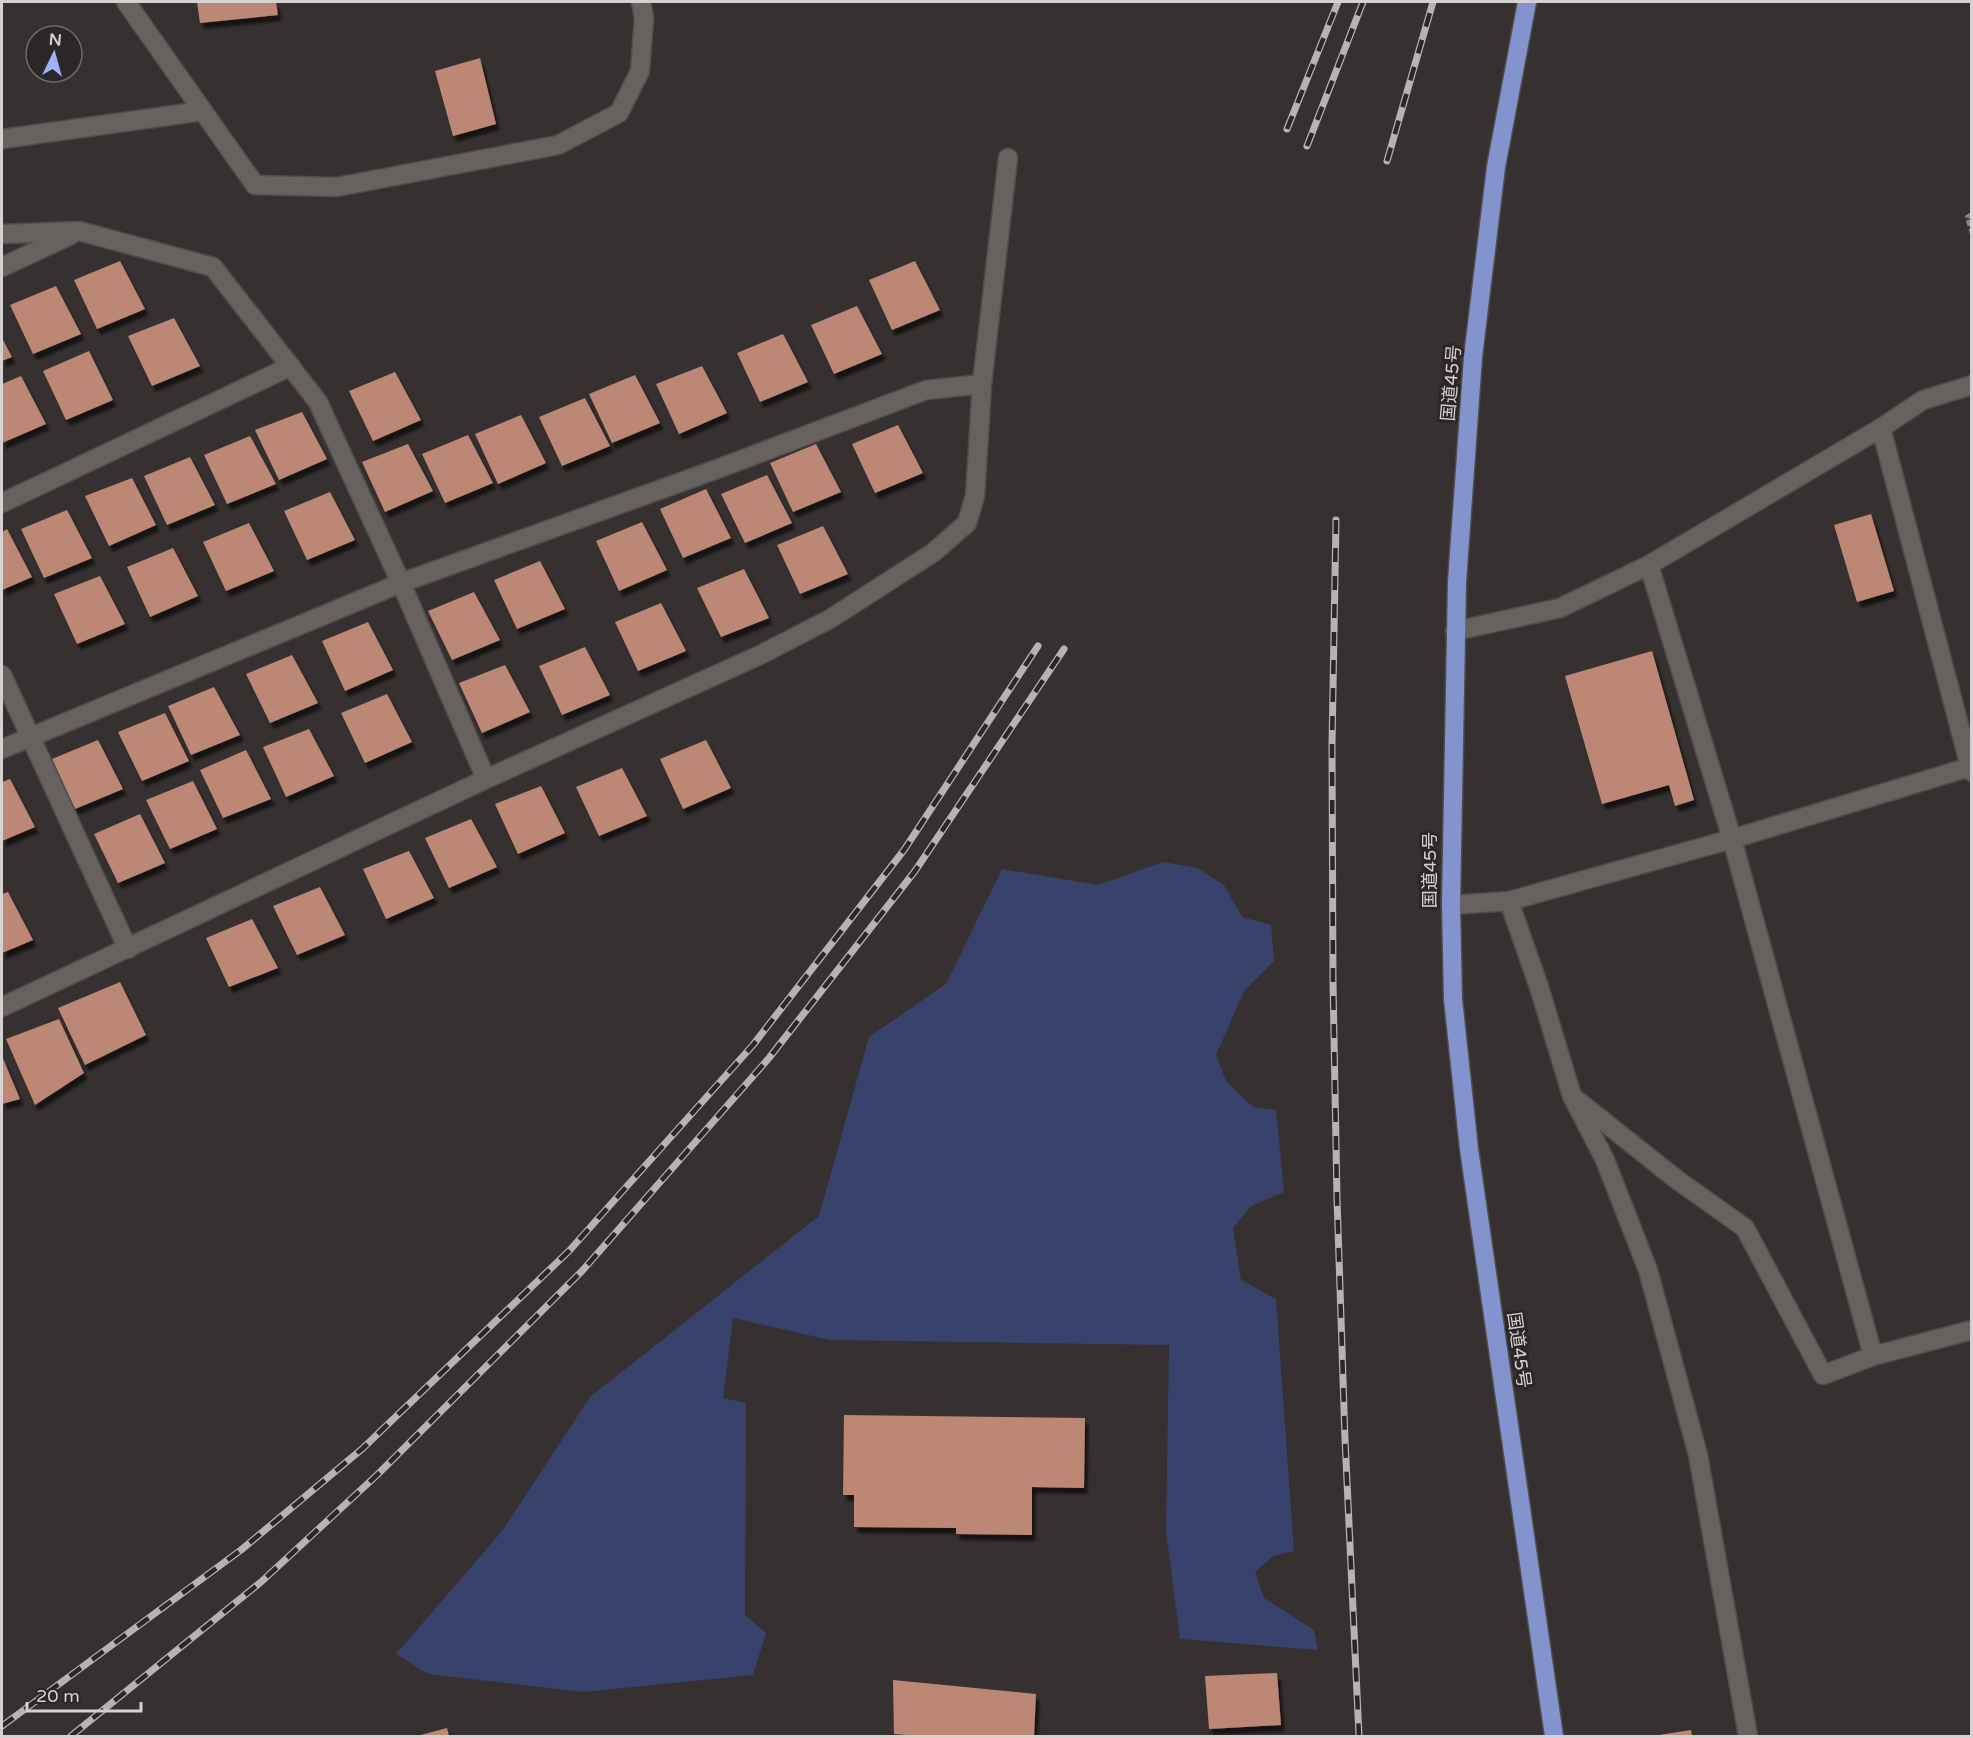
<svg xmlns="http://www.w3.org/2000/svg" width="1973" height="1738" viewBox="0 0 1973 1738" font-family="'Varela Round','Noto Sans JP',sans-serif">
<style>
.water{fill:#38426c}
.building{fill:#bd8775;filter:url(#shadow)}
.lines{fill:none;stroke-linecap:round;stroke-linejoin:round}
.minor-casing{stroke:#504d4c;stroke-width:21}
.highway-casing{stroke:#504d4c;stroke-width:21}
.path{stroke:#8c8887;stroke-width:4;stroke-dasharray:6 3;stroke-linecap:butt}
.minor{stroke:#676260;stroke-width:18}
.highway{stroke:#8293ce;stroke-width:18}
.rail-casing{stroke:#b7b3b2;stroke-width:7}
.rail{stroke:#2c2726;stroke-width:4.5;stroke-dasharray:14;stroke-linecap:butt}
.labels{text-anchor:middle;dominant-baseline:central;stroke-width:6;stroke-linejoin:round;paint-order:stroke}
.street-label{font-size:18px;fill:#d4d1d0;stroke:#2c2726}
</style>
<defs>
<filter id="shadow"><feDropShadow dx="3.5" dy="6" stdDeviation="1.5" flood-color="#0009"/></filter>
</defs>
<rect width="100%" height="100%" fill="#363130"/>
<!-- water -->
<path class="water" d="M1163 862 1197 868 1224 885 1242 917 1271 925 1274 961 1244 991 1216 1055 1226 1081 1253 1107 1276 1110 1284 1192 1251 1206 1233 1228 1241 1280 1276 1299 1294 1551 1273 1556 1255 1572 1264 1598 1314 1630 1318 1650 1180 1639 1166 1531 1169 1345 830 1340 733 1318 723 1398 746 1403 745 1615 766 1633 753 1675 584 1692 428 1674 396 1654 503 1530 590 1397 819 1216 869 1037 946 984 1002 869 1098 885Z"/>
<!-- building -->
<path class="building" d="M197 2H276L278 15 200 23Z
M480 58 496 124 453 136 435 71Z
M120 261 145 309 97 329 74 280Z
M915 261 940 310 892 330 869 280Z
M56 286 81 334 33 354 10 305Z
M857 306 882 354 834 374 811 325Z
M174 318 200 366 152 386 128 336Z
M783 334 808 382 760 402 737 353Z
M2 338 12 357 2 361Z
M89 351 113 400 66 420 43 371Z
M702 366 727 413 679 434 656 384Z
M395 372 421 420 373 441 349 391Z
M635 375 660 423 612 443 589 394Z
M21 376 46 424 2 443V384Z
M585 398 610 446 562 466 539 417Z
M302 412 327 459 279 480 255 430Z
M521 415 546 463 498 484 475 434Z
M898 425 923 473 875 493 852 444Z
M468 435 493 483 445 503 422 454Z
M250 436 276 484 227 504 204 455Z
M408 444 433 491 385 512 362 462Z
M816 444 841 492 793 512 770 463Z
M190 457 215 505 167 525 144 476Z
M767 475 792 523 745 543 721 494Z
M132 478 156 525 109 546 85 496Z
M706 489 731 538 683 558 660 509Z
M330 492 355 540 307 560 284 511Z
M67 510 92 558 44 578 21 529Z
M1871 514 1894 591 1857 602 1834 525Z
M642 522 667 570 619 591 596 541Z
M249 523 274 571 226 591 203 542Z
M823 526 848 574 800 594 777 545Z
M7 529 32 577 2 590V532Z
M173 548 198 596 150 617 127 567Z
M540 561 565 609 517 629 494 580Z
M744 569 769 618 721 637 697 588Z
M100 576 125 624 77 644 54 594Z
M474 592 500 640 452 660 428 611Z
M661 603 686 651 638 671 615 622Z
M368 622 393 670 345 691 322 641Z
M585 647 610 695 562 715 539 666Z
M1652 651 1694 800 1675 806 1669 785 1602 804 1565 676Z
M292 655 318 703 270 723 246 674Z
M505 665 530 712 482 733 459 683Z
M214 687 240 735 191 755 168 706Z
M387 694 412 742 365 763 341 713Z
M165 713 189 761 142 781 118 732Z
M309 729 334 776 286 797 263 747Z
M98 740 123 789 75 809 52 759Z
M706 740 731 788 683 809 660 759Z
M246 750 271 799 223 818 200 770Z
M622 768 647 816 599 836 576 787Z
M10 779 35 827 2 841V782Z
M193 781 217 829 170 849 146 800Z
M541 786 565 833 518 854 495 804Z
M140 814 165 863 118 883 94 834Z
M471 819 497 867 449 888 425 838Z
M409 851 434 898 386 919 363 869Z
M320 887 345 935 297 955 273 906Z
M8 892 33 940 2 953V894Z
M252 919 278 968 229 987 206 938Z
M120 982 146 1035 85 1065 58 1008Z
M59 1019 84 1073 35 1105 6 1039Z
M2 1056 20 1099 2 1104Z
M844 1415 1085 1418 1084 1488 1032 1487V1535L956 1534V1528L854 1527V1495H843Z
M1277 1673 1281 1725 1209 1729 1205 1676Z
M893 1680 1036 1694 1034 1736H921L894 1734Z
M447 1728 449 1736H417Z
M1691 1730 1692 1736H1659V1735Z"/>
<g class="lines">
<defs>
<path id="minor" d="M126 2 255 185 337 187 558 145 619 113 640 71 644 18 641 2
M2 139 203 111
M2 234 79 231 213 267 318 402 401 583 486 779
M2 267 71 235
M1972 385 1923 400 1881 428 1649 565 1732 839 1873 1356 1972 1330
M1881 428 1970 767
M2 503 291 366
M1455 631 1560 608 1649 565
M2 675 128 949
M2 749 401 583 720 468 926 390 982 384
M1509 901 1732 839 1970 767 1972 772
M1451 905 1509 901 1539 987 1572 1096 1605 1160 1648 1270 1698 1455 1748 1736
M2 1007 486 779 760 655 830 619 934 552 967 523 975 496 982 384 1008 158
M1578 1101 1676 1179 1745 1228 1823 1375 1873 1356"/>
<path id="highway" d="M1527 2 1496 167 1473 357 1457 582 1451 905 1453 999 1469 1149 1554 1736"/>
</defs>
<!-- minor casing -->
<use href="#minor" class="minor-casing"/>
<!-- highway casing -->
<use href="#highway" class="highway-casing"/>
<!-- path -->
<path class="path" d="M1972 214 1967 217 1972 234"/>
<!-- minor -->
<use href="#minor" class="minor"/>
<!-- highway -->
<use href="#highway" class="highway"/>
<defs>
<path id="rail" d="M1287 129 1338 2
M1307 146 1363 2
M1387 161 1433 2
M1336 520 1332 745 1333 982 1337 1198 1345 1439 1359 1736
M2 1726 241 1550 362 1449 569 1251 753 1045 904 850 1038 646
M71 1736 261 1582 377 1475 582 1271 769 1058 915 871 1064 649"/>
</defs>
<!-- rail casing -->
<use href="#rail" class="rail-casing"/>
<!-- rail -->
<use href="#rail" class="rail"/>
</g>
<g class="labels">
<!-- street labels -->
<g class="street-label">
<text transform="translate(1451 383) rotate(-85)">国道45号</text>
<text transform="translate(1430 870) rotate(-90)">国道45号</text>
<text transform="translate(1519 1350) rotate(82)">国道45号</text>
</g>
</g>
<!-- border -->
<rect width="1973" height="1738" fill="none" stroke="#d4d1d0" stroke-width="6"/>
<!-- north arrow -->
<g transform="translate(54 54) rotate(5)"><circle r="28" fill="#2c2726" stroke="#6f6b6a" stroke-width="1.5"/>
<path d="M0-4.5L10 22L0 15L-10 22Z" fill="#9fb3fd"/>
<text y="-9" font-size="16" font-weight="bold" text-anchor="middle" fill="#d4d1d0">N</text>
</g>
<!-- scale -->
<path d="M27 1702v9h114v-9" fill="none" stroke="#d4d1d0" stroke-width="3"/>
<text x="36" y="1702" font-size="18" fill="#d4d1d0" stroke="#2c2726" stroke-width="4.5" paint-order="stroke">20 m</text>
</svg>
